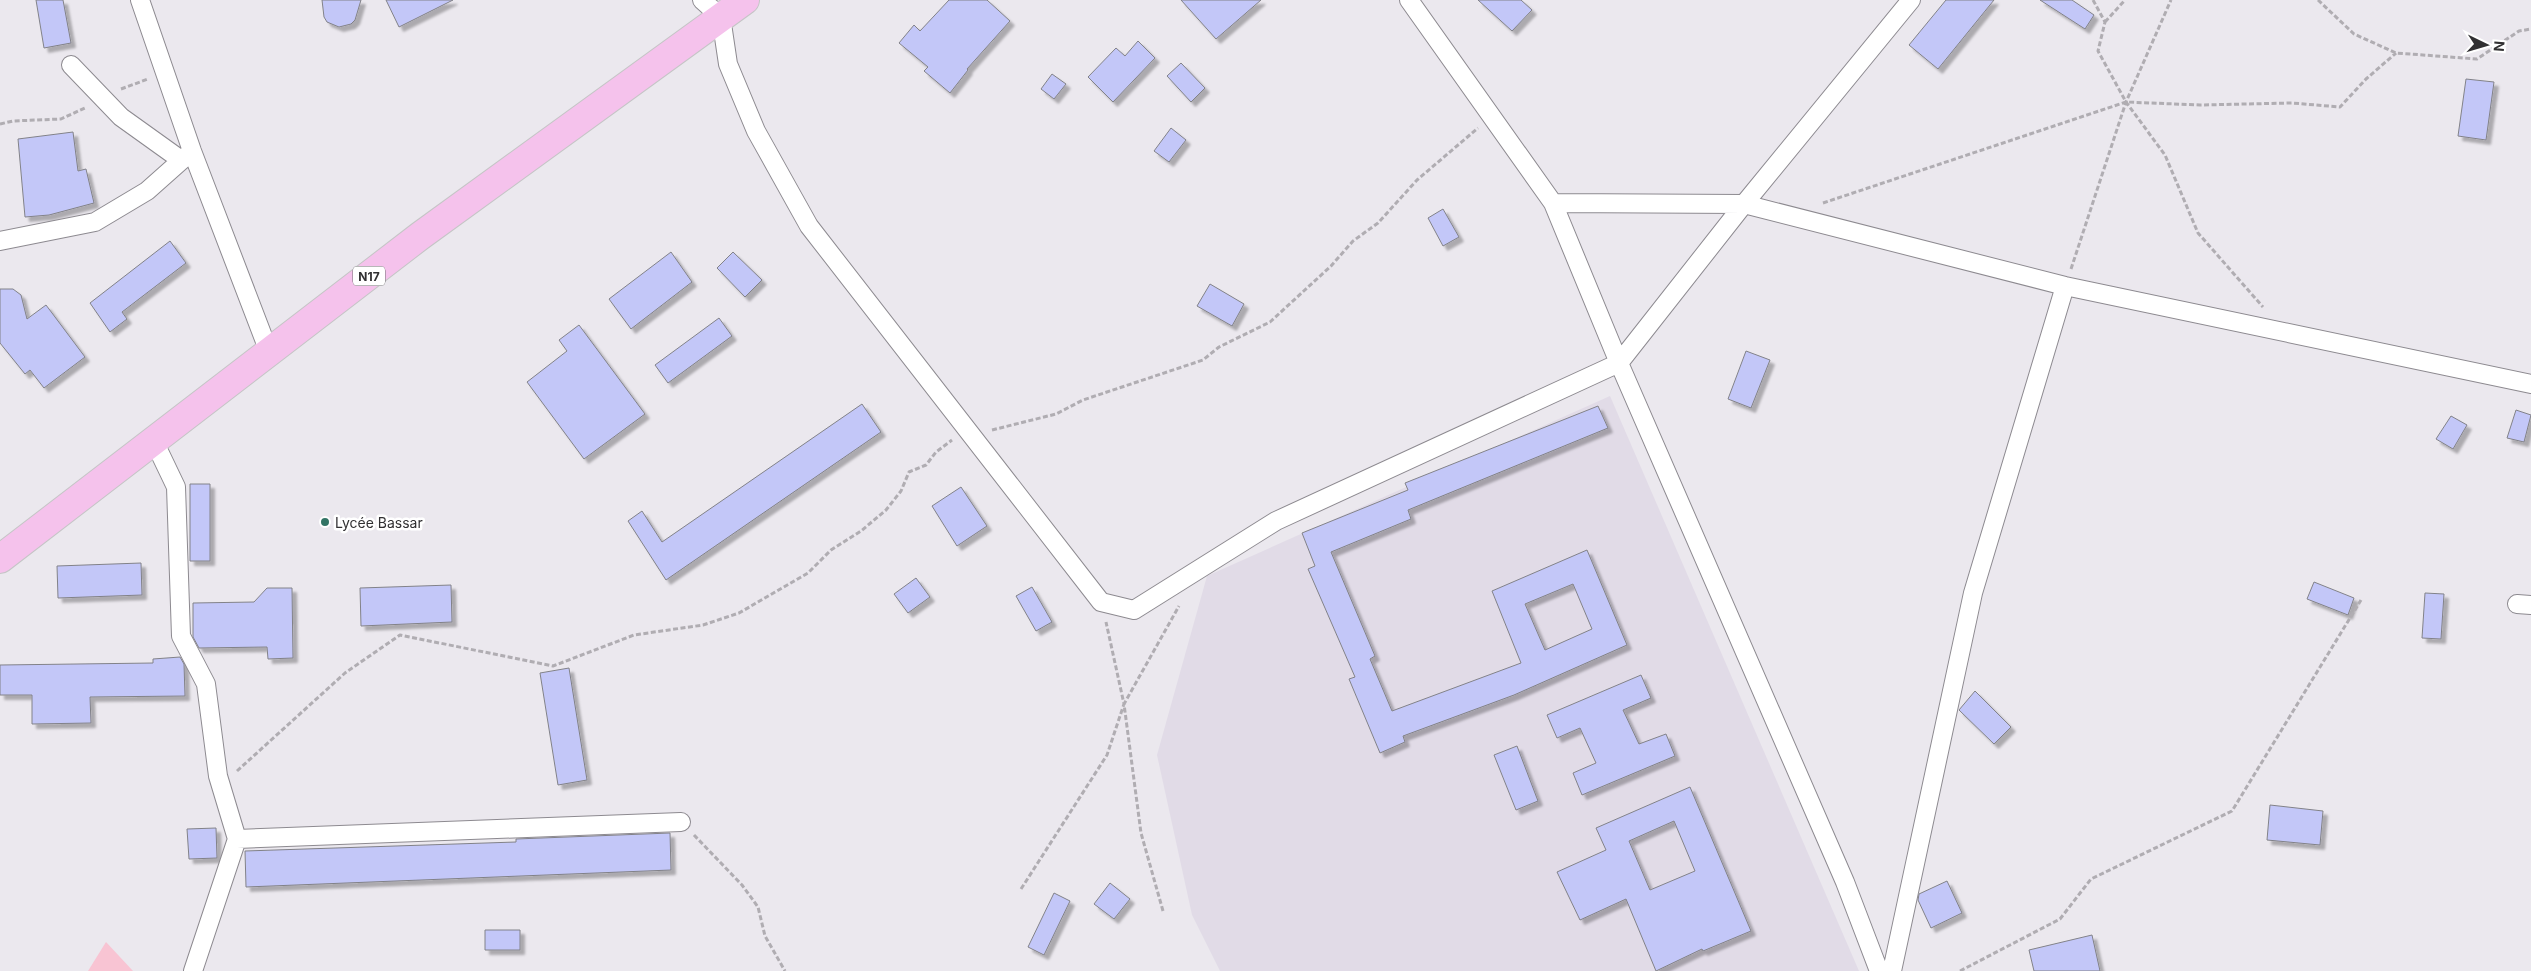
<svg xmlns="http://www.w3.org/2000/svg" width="2531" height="971" viewBox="0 0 2531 971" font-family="Inter,sans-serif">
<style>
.built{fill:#e1dbe7}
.green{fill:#f8c4d3}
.building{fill:#c3c7f8;stroke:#828288;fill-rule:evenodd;filter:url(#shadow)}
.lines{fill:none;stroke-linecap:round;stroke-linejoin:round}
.minor-casing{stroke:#8d8a90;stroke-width:20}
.primary-casing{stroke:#c5c5c6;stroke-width:30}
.path{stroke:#b0adb2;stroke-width:3;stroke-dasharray:5 2.5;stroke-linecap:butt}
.minor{stroke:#fff;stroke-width:18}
.primary{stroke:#f5c2ec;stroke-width:28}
.poi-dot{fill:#327465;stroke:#fff;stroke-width:2}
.labels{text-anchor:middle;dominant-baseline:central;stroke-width:5;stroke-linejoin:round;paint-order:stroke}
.shield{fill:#fff;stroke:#6f6e70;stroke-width:1}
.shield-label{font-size:12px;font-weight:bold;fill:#313032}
.poi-label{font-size:14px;fill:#313032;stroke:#fff;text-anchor:start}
</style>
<defs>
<filter id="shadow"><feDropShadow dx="4.5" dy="4.5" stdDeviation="1" flood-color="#0004"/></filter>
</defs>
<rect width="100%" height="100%" fill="#ebe8ee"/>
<!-- built -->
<path class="built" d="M1610 396 1859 971H1220L1192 915 1157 755 1207 576Z"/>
<!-- green -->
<path class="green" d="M106 942 133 971H88Z"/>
<!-- building -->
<path class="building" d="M36 0H63L71 43 44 48Z
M322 0H361L355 20 351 24 339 27 327 22 324 17Z
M386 0H453L399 27Z
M949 0H987L1010 21 967 69 968 70 950 93 924 71 928 67 899 43 914 25 920 31Z
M1181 0H1261L1216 39Z
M1478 0H1521L1532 10 1512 31Z
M1946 0H1994L1938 69 1909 45Z
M2040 0H2072L2094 15 2085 29Z
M1138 41 1155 58 1113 102 1088 77 1116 48 1125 56Z
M1181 63 1205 88 1191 102 1167 76Z
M1052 74 1066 84 1054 99 1041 89Z
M2466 79 2494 82 2486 140 2458 136Z
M1171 128 1186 140 1169 162 1154 151Z
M73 132 78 171 86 169 94 203 49 215 25 217 18 139Z
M1443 209 1459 237 1443 246 1428 218Z
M170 241 186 263 122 312 127 319 110 332 90 303Z
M671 252 692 282 631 329 609 299Z
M733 252 762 280 745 297 717 268Z
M1210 284 1244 304 1232 326 1197 306Z
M0 289H13L21 295 27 319 46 305 85 357 44 388 30 370 25 374 0 343Z
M719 318 732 336 668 383 655 365Z
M579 325 645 414 584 459 527 382 567 351 559 340Z
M1746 351 1770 360 1751 408 1728 399Z
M862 404 881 432 666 580 628 521 642 511 662 542Z
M1598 406 1608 428 1408 510 1411 519 1331 552 1375 656 1370 659 1392 711 1521 663 1492 591 1587 550 1627 645 1514 695 1403 736 1405 742 1380 753 1349 679 1355 677 1308 569 1315 566 1302 533 1408 490 1405 483ZM1573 584 1592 629 1545 650 1525 604Z
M2516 410 2531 415 2524 442 2507 438Z
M2451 416 2467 425 2453 449 2436 439Z
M190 484H210V561H190Z
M961 487 987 526 957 546 932 506Z
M141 563 142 595 58 598 57 566Z
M916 578 930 597 908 613 894 594Z
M2314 582 2354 598 2348 615 2307 599Z
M451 585 452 622 361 626 360 588Z
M1032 587 1052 622 1036 631 1016 596Z
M267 588H292L293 658 268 659 267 647 199 648 193 637V603L254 602Z
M2425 593 2444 594 2441 639 2422 638Z
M180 657 184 664 185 696 90 697 91 723 32 724V695H0V665L153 663V659Z
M569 668 587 780 558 785 540 673Z
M1641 675 1651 698 1623 710 1639 744 1666 734 1675 756 1582 795 1573 773 1596 763 1580 728 1557 738 1547 715Z
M1975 691 2011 727 1994 744 1959 710Z
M1517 746 1538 801 1516 810 1494 755Z
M1690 787 1751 931 1703 951 1702 949 1656 971 1626 899 1580 920 1557 872 1606 850 1596 828ZM1674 821 1695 871 1650 890 1629 841Z
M2270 805 2323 811 2320 845 2267 840Z
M216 828 217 858 189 859 187 829Z
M670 833 671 870 246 887 245 851 516 842V839Z
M1947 881 1962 913 1931 928 1918 900 1919 894Z
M1110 883 1130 899 1114 919 1094 904Z
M1054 893 1070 901 1044 955 1028 947Z
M485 930H520V950H485Z
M2092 935 2100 971H2034L2029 950Z"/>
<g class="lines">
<defs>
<path id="minor" d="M140 0 192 151 269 352
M702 0 721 17 728 64 756 131 809 226 1101 602 1134 610 1276 521 1619 363 1744 204 1911 0
M1409 0 1553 203 1619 363 1845 882 1879 971
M71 65 121 117 181 160
M1553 203 1744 204 2065 286 2531 384
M0 241 95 222 147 191 192 151
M154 441 176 487 181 636 206 684 218 776 237 839 193 971
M2517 604 2531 605
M237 839 681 822
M1892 971 1973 593 2065 286"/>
<path id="primary" d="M0 559 420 236 745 0"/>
</defs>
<!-- minor casing -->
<use href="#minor" class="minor-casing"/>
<!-- primary casing -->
<use href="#primary" class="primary-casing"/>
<!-- path -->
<path class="path" d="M2093 0 2105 22 2098 51 2126 102 2165 155 2198 233 2263 307
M2318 0 2354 34 2396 53 2477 59 2519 31 2531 29
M2105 22 2125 0
M121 89 148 79
M0 124 13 121 61 119 87 107
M1823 203 2126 102 2200 105 2292 103 2340 107 2366 79 2396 53
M2071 269 2126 102 2171 0
M992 430 1056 414 1083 400 1203 360 1219 347 1270 322 1331 266 1353 241 1378 223 1417 180 1478 128
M237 771 345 673 400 635 553 666 634 635 703 625 739 613 808 573 831 550 861 531 886 510 901 491 909 472 926 465 936 452 952 440
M694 835 742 885 758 907 765 936 785 971
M1021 889 1107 755 1124 704 1106 622
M1163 911 1141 833 1124 704 1179 606
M1960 971 2060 919 2091 879 2232 811 2361 600"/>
<!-- minor -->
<use href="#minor" class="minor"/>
<!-- primary -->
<use href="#primary" class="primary"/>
</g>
<!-- markers -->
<circle class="poi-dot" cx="325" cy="522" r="5"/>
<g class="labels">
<!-- shield labels -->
<rect class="shield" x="353" y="266.5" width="32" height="19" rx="4"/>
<g class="shield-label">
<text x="369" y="276">N17</text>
</g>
<!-- poi labels -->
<g class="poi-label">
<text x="335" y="522">Lycée Bassar</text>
</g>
</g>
<!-- north arrow -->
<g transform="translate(2486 45) rotate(95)" stroke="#ffffff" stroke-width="4" paint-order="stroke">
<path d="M0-4L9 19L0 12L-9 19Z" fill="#313032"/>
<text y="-8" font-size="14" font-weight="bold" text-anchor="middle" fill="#313032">N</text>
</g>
</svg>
